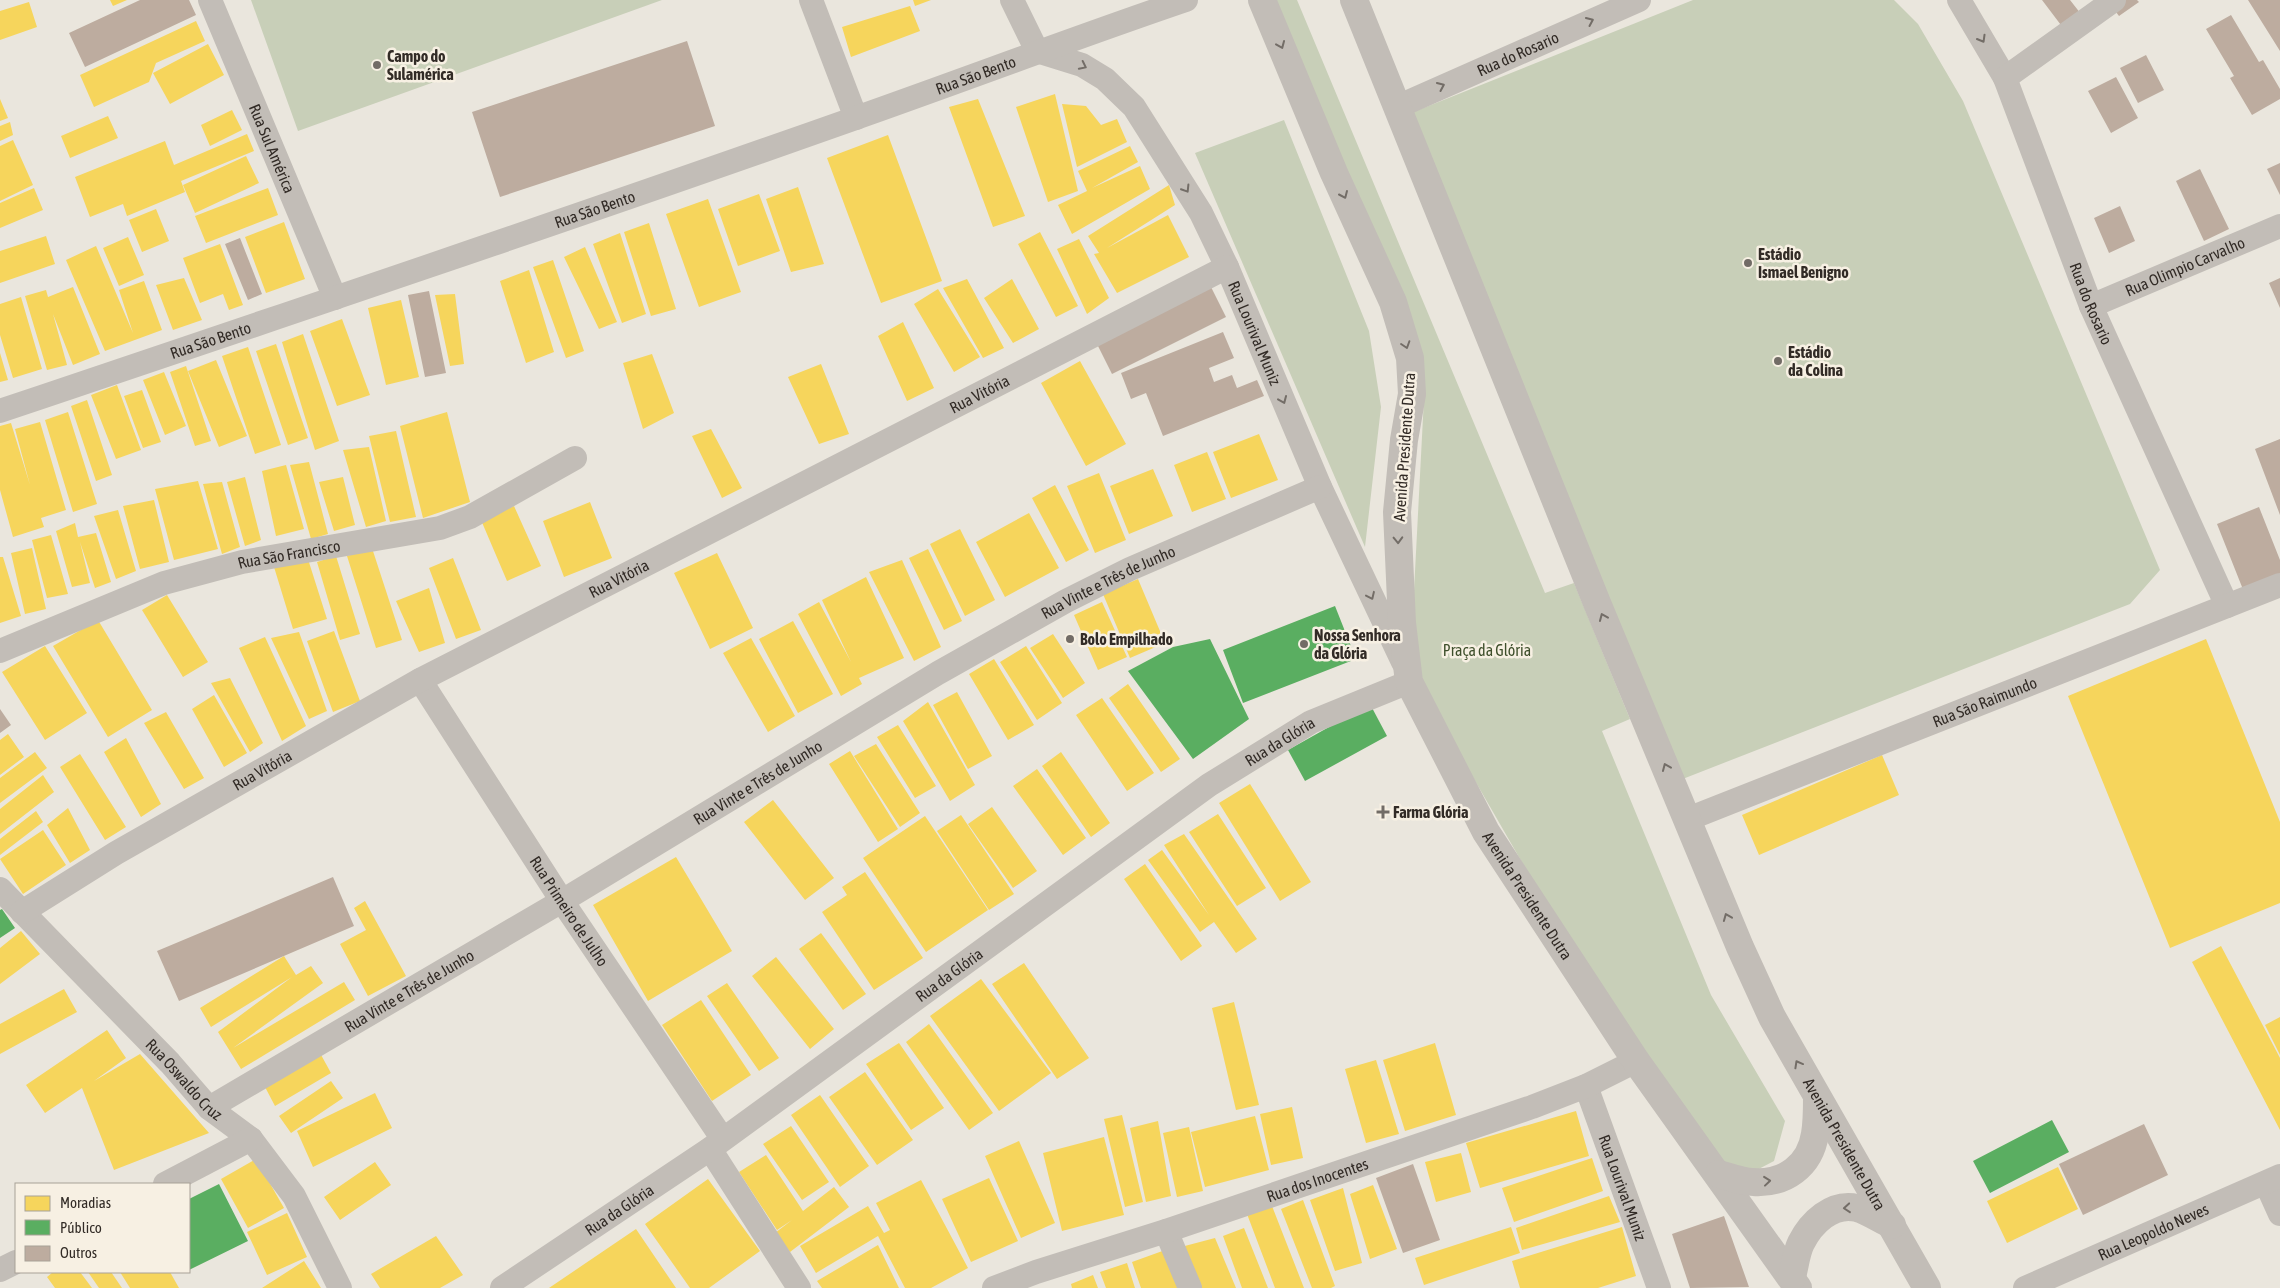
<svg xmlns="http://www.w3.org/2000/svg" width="2280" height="1288" viewBox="0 0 2280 1288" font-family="'Asap Condensed',sans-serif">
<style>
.green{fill:#c8cfb8}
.homes{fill:#f6d55c}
.public{fill:#5aae61}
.building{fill:#bdac9f}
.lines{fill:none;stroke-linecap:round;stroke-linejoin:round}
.minor{stroke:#c2bdb7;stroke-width:24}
.tertiary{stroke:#c2bdb7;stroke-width:28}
.oneway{stroke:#736d67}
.poi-dot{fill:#726c66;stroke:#f7f0e3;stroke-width:2}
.labels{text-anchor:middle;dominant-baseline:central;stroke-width:5;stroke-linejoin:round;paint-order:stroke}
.street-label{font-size:16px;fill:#322b26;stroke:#f7f0e3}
.poi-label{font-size:16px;font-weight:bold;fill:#322b26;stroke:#f7f0e3;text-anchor:start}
.park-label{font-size:16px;fill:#3e4f2b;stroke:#f7f0e3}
</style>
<rect width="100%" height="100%" fill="#eae6dd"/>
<!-- green -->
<path class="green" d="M251 0H662L298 131Z
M1273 0H1297L1545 593 1574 583 1630 719 1602 731 1711 995 1785 1121 1774 1161 1751 1173 1718 1163 1583 968 1410 668 1425 379Z
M1693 0H1894L1918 24 1963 101 2160 570 2130 604 1675 782 1406 115Z
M1284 120 1369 331 1381 407 1365 547 1195 153Z"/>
<!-- homes -->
<path class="homes" d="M110 0H127L113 6Z
M913 0H931L915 6Z
M29 2 37 27 0 40V11Z
M910 6 920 31 851 57 842 27Z
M196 21 205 41 156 63 149 82 94 107 80 75Z
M208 44 224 75 170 104 153 73Z
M1055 94 1078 191 1048 202 1016 107Z
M0 99 8 118 0 121Z
M978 99 1025 216 993 227 949 107Z
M1062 104 1086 106 1101 125 1117 119 1127 142 1077 167Z
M232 110 242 130 210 146 201 125Z
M108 116 118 138 70 158 61 136Z
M10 122 13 135 0 141V126Z
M247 134 254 151 181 181 185 192 127 216 123 204 90 217 75 177 165 141 174 165Z
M888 135 942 281 881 303 827 158Z
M13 140 33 185 0 201V146Z
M1130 146 1138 162 1092 188 1140 166 1150 189 1072 234 1058 205 1087 191 1078 171Z
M246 156 259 183 195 213 183 185Z
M1169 185 1175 205 1107 248 1168 215 1189 257 1117 293 1094 254 1099 253 1088 236Z
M798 187 824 264 791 272 766 199Z
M34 188 43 210 0 228V203Z
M268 188 278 215 206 243 195 216Z
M759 194 780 251 738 266 718 209Z
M708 199 741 292 699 307 666 214Z
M156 209 169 241 142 252 129 220Z
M284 222 305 279 266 293 245 237Z
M649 223 676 309 651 316 624 232Z
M1040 232 1078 306 1056 317 1018 244Z
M620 233 646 314 622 323 593 244Z
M46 236 55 264 0 283V251Z
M128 237 144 275 119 286 103 248Z
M1079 239 1109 298 1087 314 1057 249Z
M220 244 243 305 229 310 223 294 200 303 183 258Z
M96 246 133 333 119 290 144 281 162 330 105 351 66 260Z
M585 247 617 322 599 329 564 257Z
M553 260 584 351 566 358 533 267Z
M529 270 554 352 526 363 500 281Z
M184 278 202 320 173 330 156 285Z
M967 279 1004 348 983 358 943 288Z
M1012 279 1039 329 1013 343 984 298Z
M73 287 100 354 73 365 53 314 67 365 47 370 25 296 46 290 48 297Z
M938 289 980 357 954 372 914 304Z
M455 294 464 364 450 366 435 295Z
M21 297 42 369 13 378 0 335V304Z
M401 300 419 377 386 385 368 308Z
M342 319 370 395 337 406 310 331Z
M903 322 934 388 907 401 878 336Z
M303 334 339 441 315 450 282 342Z
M276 344 308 438 288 445 256 351Z
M248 347 281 445 255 454 222 356Z
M0 353 8 380 0 382Z
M652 354 674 413 643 429 623 363Z
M216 360 247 436 219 447 188 371Z
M1080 361 1126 444 1086 466 1041 383Z
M821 364 849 434 819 444 788 377Z
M186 366 211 441 195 446 170 372Z
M164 372 186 426 165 435 143 380Z
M117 385 141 450 116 459 91 395Z
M142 390 161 442 143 448 124 396Z
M87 400 112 475 96 481 71 406Z
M68 412 97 504 73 512 45 420Z
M447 412 470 502 423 518 400 426Z
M40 422 66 510 41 518 44 527 13 537 0 490V426L11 423 30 485 15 429Z
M711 429 742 488 722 498 692 436Z
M396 431 416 517 390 522 369 436Z
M1259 434 1278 480 1231 498 1213 452Z
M369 447 386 521 366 527 343 450Z
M1207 452 1226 499 1192 512 1174 465Z
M309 462 328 534 311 539 290 465Z
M286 465 304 529 276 536 262 471Z
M1153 469 1173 516 1129 534 1110 486Z
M1099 473 1126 540 1095 553 1067 486Z
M245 477 261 540 245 546 227 482Z
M343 477 355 525 334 531 319 482Z
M198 481 218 549 174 560 155 489Z
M222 482 240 547 222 554 203 484Z
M1055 485 1089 550 1066 562 1032 498Z
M154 500 169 562 140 569 123 506Z
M590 502 612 558 564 577 543 521Z
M514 506 541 566 507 581 481 520Z
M118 510 136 571 116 579 94 516Z
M1029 513 1059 568 1005 597 976 542Z
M75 523 78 537 96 533 111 582 95 588 80 542 90 583 72 587 56 531Z
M960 529 995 600 965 616 930 544Z
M51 535 68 594 47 598 32 540Z
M32 548 46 609 25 614 11 553Z
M372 548 402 640 376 648 347 556Z
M928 549 962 621 944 630 909 558Z
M717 553 753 628 710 649 674 573Z
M307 556 327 619 293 629 274 567Z
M336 556 360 634 340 640 317 562Z
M0 557H3L21 616 0 623Z
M453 558 481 630 456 639 429 568Z
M902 560 941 647 914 661 869 572Z
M866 577 904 658 859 678 862 684 841 696 798 614 819 602 851 662 822 600Z
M1138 579 1165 643 1130 658 1103 594Z
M429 588 445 643 419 652 396 601Z
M167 595 208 662 183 677 142 610Z
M1102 602 1127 657 1098 670 1074 615Z
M98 620 152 710 108 737 53 646Z
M793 621 833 694 798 713 759 639Z
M334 631 360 701 333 712 307 641Z
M299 632 327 711 309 719 271 638Z
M1053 634 1085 683 1063 698 1030 648Z
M265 637 306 726 282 741 239 648Z
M751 638 795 716 768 732 723 653Z
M2206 639 2280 822V903L2170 948 2068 696Z
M45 646 87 713 45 740 2 672Z
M1026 646 1062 703 1037 720 1000 662Z
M994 659 1034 725 1008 740 969 674Z
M230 678 263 743 250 752 211 683Z
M1128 684 1180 759 1161 772 1109 698Z
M957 692 992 756 968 769 933 705Z
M214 695 247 753 224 767 192 709Z
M1102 698 1154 773 1127 791 1076 715Z
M928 702 975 785 950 801 903 721Z
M166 712 204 778 184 789 144 723Z
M898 725 936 786 915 798 877 737Z
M8 734 24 757 0 775V740Z
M126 738 161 804 141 817 104 752Z
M876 744 920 813 900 827 854 756Z
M850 751 898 829 878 842 829 764Z
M35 752 47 768 0 803V778Z
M1061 752 1110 823 1091 837 1042 766Z
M80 754 126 827 105 840 60 767Z
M1882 755 1899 795 1759 855 1742 815Z
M1037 769 1086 838 1063 855 1013 786Z
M43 775 54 792 0 834V809Z
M1250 784 1311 882 1280 901 1219 803Z
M773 800 834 878 805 900 744 822Z
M992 807 1037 871 1013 888 968 824Z
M68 808 90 850 70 863 47 825Z
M36 811 43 822 0 855V839Z
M1218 814 1266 888 1237 906 1189 832Z
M961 815 1014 894 989 910 937 831Z
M925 816 988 910 926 952 863 858Z
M43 830 66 865 23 894 0 859Z
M1184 834 1257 939 1236 953 1214 922 1200 932 1148 860 1162 850 1209 915 1164 845Z
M676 857 732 951 648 1001 593 905Z
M1145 864 1202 946 1181 961 1124 879Z
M865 872 923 958 874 990 822 912 847 895 842 887Z
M365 901 406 976 368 996 340 944 366 930 354 908Z
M21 931 40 954 0 984V948Z
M821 933 866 994 843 1010 799 949Z
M2221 946 2280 1058V1130L2192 962Z
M284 956 296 975 311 966 323 983 233 1048 344 982 355 1000 241 1069 218 1032 292 977 211 1027 200 1008Z
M776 957 834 1029 810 1049 752 976Z
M1024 963 1089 1058 1057 1079 992 984Z
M981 979 1051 1073 999 1111 930 1016Z
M727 983 779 1058 759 1071 707 996Z
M64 989 77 1012 0 1054V1024Z
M701 1000 751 1075 712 1101 662 1025Z
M1234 1002 1259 1105 1236 1110 1212 1008Z
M2280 1017V1055L2265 1025Z
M929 1024 993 1113 969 1130 906 1042Z
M107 1030 126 1058 94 1081 140 1054 209 1133 114 1170 82 1088 45 1113 26 1085Z
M899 1043 944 1108 911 1130 866 1064Z
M1435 1043 1456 1115 1405 1131 1383 1060Z
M320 1053 331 1073 275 1106 265 1087Z
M1376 1060 1399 1134 1366 1143 1345 1069Z
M865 1072 913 1140 877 1165 829 1097Z
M331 1081 343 1098 291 1133 279 1116Z
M375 1093 392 1128 313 1167 297 1131Z
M820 1095 869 1166 840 1187 791 1115Z
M1292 1107 1303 1158 1271 1165 1260 1114Z
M1576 1111 1589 1156 1480 1188 1466 1143Z
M1122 1115 1143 1202 1125 1207 1104 1119Z
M1255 1116 1269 1170 1205 1187 1191 1132Z
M1158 1121 1171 1196 1146 1202 1130 1128Z
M791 1126 829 1182 802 1200 763 1144Z
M1189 1127 1203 1191 1177 1197 1163 1133Z
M1104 1137 1124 1215 1062 1231 1043 1153Z
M1019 1141 1055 1223 1021 1238 985 1156Z
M1461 1153 1471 1192 1436 1202 1425 1162Z
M766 1155 803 1211 834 1187 849 1207 790 1252 775 1233 792 1220 777 1230 739 1172Z
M1592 1158 1603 1191 1514 1222 1502 1188Z
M256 1159 284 1208 248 1228 221 1179Z
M375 1162 391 1185 340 1220 324 1197Z
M2058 1167 2078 1209 2007 1243 1987 1201Z
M989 1178 1018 1241 971 1262 942 1199Z
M708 1179 760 1251 709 1288H690L645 1224Z
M921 1180 968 1268 931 1288H905L878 1236 816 1273 800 1246 868 1206 884 1233 890 1230 876 1203Z
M1373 1185 1397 1249 1370 1259 1350 1194Z
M1343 1188 1362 1263 1335 1271 1310 1200Z
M1609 1196 1620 1222 1522 1250 1516 1228Z
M1303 1200 1335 1286 1331 1288H1312L1281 1209Z
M1272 1206 1304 1288H1275L1247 1214Z
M287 1213 307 1257 267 1275 247 1232Z
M1511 1227 1520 1253 1424 1285 1415 1258Z
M1622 1227 1636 1276 1598 1288H1520L1512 1261Z
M1244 1228 1268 1288H1242L1223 1236Z
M636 1229 676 1288H549Z
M436 1236 463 1275 440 1288H380L371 1274Z
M1215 1238 1236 1288H1199L1181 1247Z
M878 1245 899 1288H822L817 1281Z
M1168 1249 1182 1288H1141L1132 1262Z
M304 1261 321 1288H262Z
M1127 1263 1135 1288H1106L1100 1272Z
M53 1272H80L92 1288H55L47 1277Z
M88 1272H111L122 1288H99Z
M120 1272H170L179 1288H130Z
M1093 1275 1098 1288H1072L1071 1284Z"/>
<!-- public -->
<path class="public" d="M1335 606 1356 659 1243 703 1223 650Z
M1210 639 1249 719 1193 759 1128 671 1173 647Z
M1370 704 1387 736 1305 781 1288 750Z
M2 909 15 928 0 938V910Z
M2052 1120 2069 1152 1990 1193 1973 1161Z
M219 1184 248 1241 189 1270V1199Z"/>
<!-- building -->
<path class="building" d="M140 0H189L196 15 85 67 69 33Z
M2042 0H2070L2088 23 2070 37Z
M2107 0H2137L2139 2 2119 16Z
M2248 0H2280V51Z
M2231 15 2259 62 2263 60 2280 89V99L2252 115 2230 78 2234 76 2206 29Z
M687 41 715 126 500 197 472 112Z
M2146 55 2164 90 2138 103 2120 68Z
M2116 77 2138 118 2111 133 2088 91Z
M2280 163V195L2267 169Z
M2200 169 2229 229 2204 241 2176 181Z
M2120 206 2135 241 2109 253 2094 218Z
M240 238 262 294 248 300 225 244Z
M2280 278V308L2269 283Z
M1210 285 1226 317 1112 374 1096 342Z
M429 291 446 373 425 377 408 295Z
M1223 332 1234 358 1209 368 1214 382 1232 375 1237 388 1257 380 1264 396 1163 436 1146 393 1131 399 1121 373Z
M2280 439V515L2255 449Z
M2259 507 2280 560V577L2244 592 2217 524Z
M0 709 11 725 0 733Z
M333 877 354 926 179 1001 157 951Z
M2144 1124 2168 1175 2083 1215 2059 1164Z
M1413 1164 1440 1240 1403 1253 1376 1178Z
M1724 1216 1749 1287 1690 1288 1672 1234Z"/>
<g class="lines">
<!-- minor -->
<g class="minor">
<path id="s1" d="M210 0 335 298"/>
<path d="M811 0 856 118"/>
<path id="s2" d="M1012 0 1037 51 1082 65 1105 79 1134 107 1201 213 1227 267 1320 487 1403 662"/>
<path id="s3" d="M1959 0 2005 78 2091 306 2227 606"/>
<path d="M2005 78 2114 0"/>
<path id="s4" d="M1397 107 1639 0"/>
<path id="s5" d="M2091 306 2280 226"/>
<path id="s6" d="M0 411C285 315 570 219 853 119 964 80 1074 38 1186 0"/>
<path id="s7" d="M0 651 164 583 242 562 440 528 470 517 575 458"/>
<path id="s8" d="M420 680 562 901 722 1138"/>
<path id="s9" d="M1688 819 2280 585"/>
<path id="s10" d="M0 889 170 1063 209 1108 251 1139 294 1196 340 1288"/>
<path id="s11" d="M22 912 116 853 420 680 1227 267"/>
<path id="s12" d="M1586 1086 1659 1288"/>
<path id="s13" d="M209 1108 562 901 938 673 1066 601 1130 569 1320 487"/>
<path d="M710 1149 799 1288"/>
<path d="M2266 1183 2280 1214"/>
<path d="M165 1184 251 1139"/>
<path d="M1166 1231 1190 1288"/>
<path d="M0 1270 16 1262"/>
<path id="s14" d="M502 1288 710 1149 1209 785 1311 722 1409 682"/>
<path id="s15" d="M994 1288 1036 1272 1166 1231 1532 1107 1586 1086 1636 1061"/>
<path id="s16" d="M2025 1288 2280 1176"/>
</g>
<!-- tertiary -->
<g class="tertiary">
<path id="s17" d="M1262 0 1334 173 1393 302 1410 358 1412 394 1404 440 1397 512 1402 623 1409 682 1486 832 1636 1061 1798 1288"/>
<path id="s18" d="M1354 0 1597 603 1740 947 1772 1017 1927 1288"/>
<path d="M1719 1174C1730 1177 1742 1182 1753 1182 1785 1184 1810 1166 1815 1134 1817 1122 1817 1110 1817 1099"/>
<path d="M1792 1277C1795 1266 1796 1253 1801 1243 1811 1223 1832 1202 1857 1208 1868 1211 1881 1220 1892 1225"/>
</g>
</g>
<!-- one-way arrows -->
<defs><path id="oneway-chevron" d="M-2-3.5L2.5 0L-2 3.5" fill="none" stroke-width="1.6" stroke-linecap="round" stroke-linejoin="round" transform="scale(1.25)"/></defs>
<g class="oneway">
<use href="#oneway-chevron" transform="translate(1590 21) rotate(-24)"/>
<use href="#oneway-chevron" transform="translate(1982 39) rotate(60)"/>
<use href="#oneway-chevron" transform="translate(1281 45) rotate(67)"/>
<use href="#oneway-chevron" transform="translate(1083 66) rotate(26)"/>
<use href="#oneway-chevron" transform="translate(1441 86) rotate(-24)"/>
<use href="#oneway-chevron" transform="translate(1186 189) rotate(58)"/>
<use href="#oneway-chevron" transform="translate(1344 195) rotate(66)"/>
<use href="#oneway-chevron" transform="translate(1406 345) rotate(72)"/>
<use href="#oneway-chevron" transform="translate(1283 400) rotate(67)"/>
<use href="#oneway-chevron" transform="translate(1398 540) rotate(88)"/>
<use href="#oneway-chevron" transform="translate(1371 596) rotate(65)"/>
<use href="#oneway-chevron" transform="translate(1603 617) rotate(-113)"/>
<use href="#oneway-chevron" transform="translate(1666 767) rotate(-113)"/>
<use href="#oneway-chevron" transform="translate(1727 917) rotate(-112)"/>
<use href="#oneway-chevron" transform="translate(1798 1064) rotate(-119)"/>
<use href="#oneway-chevron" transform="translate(1767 1181) rotate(-6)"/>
<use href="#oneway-chevron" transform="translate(1847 1208) rotate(175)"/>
</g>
<!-- markers -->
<g class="poi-dot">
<circle cx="377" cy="65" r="5"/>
<circle cx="1748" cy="263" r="5"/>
<circle cx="1778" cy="361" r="5"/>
<circle cx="1070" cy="639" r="5"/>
<circle cx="1304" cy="644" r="5"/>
<path d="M1380.5 804.5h5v5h5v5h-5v5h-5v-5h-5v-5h5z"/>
</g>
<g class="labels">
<!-- street labels -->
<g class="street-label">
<text stroke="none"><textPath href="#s4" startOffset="132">Rua do Rosario</textPath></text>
<text stroke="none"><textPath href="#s6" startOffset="1032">Rua São Bento</textPath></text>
<text stroke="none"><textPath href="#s1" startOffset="161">Rua Sul América</textPath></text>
<text stroke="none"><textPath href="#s6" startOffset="628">Rua São Bento</textPath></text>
<text stroke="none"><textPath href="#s5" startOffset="102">Rua Olimpio Carvalho</textPath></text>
<text stroke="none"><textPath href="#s3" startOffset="332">Rua do Rosario</textPath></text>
<text stroke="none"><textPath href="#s2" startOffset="428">Rua Lourival Muniz</textPath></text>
<text stroke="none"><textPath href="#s6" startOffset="222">Rua São Bento</textPath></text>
<text stroke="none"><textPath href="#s11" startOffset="1089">Rua Vitória</textPath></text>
<text transform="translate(1404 447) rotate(-86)">Avenida Presidente Dutra</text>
<text stroke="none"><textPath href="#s7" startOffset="306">Rua São Francisco</textPath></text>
<text stroke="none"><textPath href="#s11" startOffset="684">Rua Vitória</textPath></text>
<text stroke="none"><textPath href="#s13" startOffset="1042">Rua Vinte e Três de Junho</textPath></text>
<text stroke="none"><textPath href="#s9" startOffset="319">Rua São Raimundo</textPath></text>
<text stroke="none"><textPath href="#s14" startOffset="951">Rua da Glória</textPath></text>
<text stroke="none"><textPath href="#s11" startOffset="279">Rua Vitória</textPath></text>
<text stroke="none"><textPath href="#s13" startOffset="638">Rua Vinte e Três de Junho</textPath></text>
<text stroke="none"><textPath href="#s17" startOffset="958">Avenida Presidente Dutra</textPath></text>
<text stroke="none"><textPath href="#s8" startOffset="275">Rua Primeiro de Julho</textPath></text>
<text stroke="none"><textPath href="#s14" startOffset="546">Rua da Glória</textPath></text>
<text stroke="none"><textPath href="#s13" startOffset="232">Rua Vinte e Três de Junho</textPath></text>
<text stroke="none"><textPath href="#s10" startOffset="265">Rua Oswaldo Cruz</textPath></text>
<text stroke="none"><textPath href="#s18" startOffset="1246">Avenida Presidente Dutra</textPath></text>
<text stroke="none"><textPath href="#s15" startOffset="341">Rua dos Inocentes</textPath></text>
<text stroke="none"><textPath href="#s12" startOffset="108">Rua Lourival Muniz</textPath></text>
<text stroke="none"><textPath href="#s14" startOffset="141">Rua da Glória</textPath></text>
<text stroke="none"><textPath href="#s16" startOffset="140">Rua Leopoldo Neves</textPath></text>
</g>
<!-- poi labels -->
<g class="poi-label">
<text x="387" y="56">Campo do<tspan x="387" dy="18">Sulamérica</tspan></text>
<text x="1758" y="254">Estádio<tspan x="1758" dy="18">Ismael Benigno</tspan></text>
<text x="1788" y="352">Estádio<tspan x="1788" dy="18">da Colina</tspan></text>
<text x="1314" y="635">Nossa Senhora<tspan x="1314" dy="18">da Glória</tspan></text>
<text x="1080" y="639">Bolo Empilhado</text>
<text x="1393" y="812">Farma Glória</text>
</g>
<!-- park labels -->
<g class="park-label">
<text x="1487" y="650">Praça da Glória</text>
</g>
</g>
<!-- legend -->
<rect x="15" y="1183" width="175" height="90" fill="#f7f0e3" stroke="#a8a197"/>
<rect x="25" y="1196" width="25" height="15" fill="#f6d55c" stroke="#a8a197"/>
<text x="60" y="1208" font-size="15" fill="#322b26">Moradias</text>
<rect x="25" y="1220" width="25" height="15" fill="#5aae61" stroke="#a8a197"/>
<text x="60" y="1233" font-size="15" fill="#322b26">Público</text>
<rect x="25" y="1246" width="25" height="15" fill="#bdac9f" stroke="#a8a197"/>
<text x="60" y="1258" font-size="15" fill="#322b26">Outros</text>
</svg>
